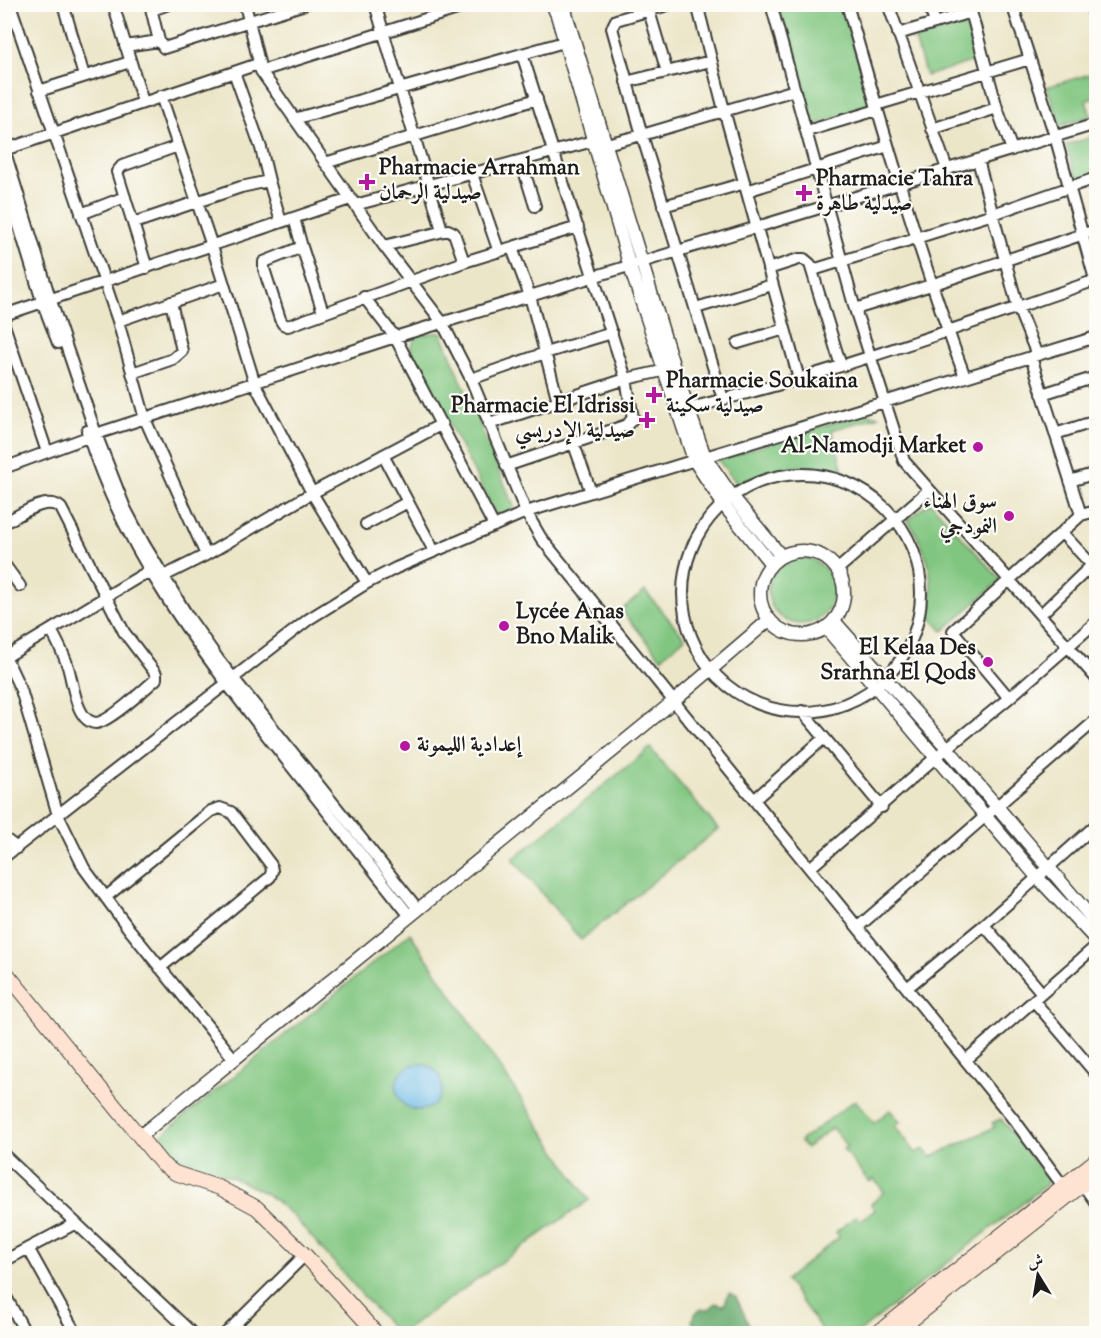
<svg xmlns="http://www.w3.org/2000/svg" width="1101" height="1338" viewBox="0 0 1101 1338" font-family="'Sorts Mill Goudy',Amiri,serif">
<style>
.green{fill:#81c680;stroke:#4e714e;stroke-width:1.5}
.forest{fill:#68ab6e;stroke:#426445;stroke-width:1.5}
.water{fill:#6cbae6;stroke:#446b81;stroke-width:1.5}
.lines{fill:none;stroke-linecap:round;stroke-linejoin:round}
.minor-casing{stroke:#3b3a36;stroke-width:14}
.tertiary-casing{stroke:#3b3a36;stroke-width:15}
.secondary-casing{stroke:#3b3a36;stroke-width:16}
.minor{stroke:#fff;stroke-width:10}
.tertiary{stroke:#fff;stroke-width:12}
.secondary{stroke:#fee3d2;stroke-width:14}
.poi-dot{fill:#b5179e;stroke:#fdfcf7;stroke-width:2}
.labels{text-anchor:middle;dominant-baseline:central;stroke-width:4.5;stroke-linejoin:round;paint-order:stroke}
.poi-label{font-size:22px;font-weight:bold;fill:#1c1c1c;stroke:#fdfcf7;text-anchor:start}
</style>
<rect width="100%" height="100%" fill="#fdfcf7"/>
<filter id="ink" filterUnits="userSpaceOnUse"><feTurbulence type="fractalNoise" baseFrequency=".0167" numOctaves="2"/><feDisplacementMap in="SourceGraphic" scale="12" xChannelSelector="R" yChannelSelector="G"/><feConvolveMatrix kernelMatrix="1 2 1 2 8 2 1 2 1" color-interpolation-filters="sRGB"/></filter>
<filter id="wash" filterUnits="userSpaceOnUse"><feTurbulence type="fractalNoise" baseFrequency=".008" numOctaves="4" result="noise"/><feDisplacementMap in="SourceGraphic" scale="24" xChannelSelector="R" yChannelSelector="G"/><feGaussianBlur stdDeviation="1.35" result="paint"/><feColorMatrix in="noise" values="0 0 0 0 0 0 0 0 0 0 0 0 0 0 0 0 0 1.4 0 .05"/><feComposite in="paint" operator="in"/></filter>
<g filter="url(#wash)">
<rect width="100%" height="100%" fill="#ece6c9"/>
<!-- green -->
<path class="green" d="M777 5H842L869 96V104L864 109 813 125Z
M966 24 977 60 926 76 915 40Z
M1096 72V97L1086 101 1091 116 1060 126 1047 87Z
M1096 136V175L1077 181 1066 145Z
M441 332 514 507 512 511 499 516 496 515 410 348 418 335Z
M864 413 879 416 832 430 843 471C800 463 778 467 739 486L718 460Z
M930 502 1001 580 943 631 929 616C936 578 928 552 908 520Z
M768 591a33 33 0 1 1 66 0a33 33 0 1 1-66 0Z
M645 591 685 638 661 658 621 610Z
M650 748 718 829 581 940 513 859Z
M410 933 589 1200 401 1333H396L293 1216 267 1194 234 1178 185 1161 171 1152 159 1137Z
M855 1100 874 1123 890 1110 900 1122 895 1126 916 1153 923 1149 931 1157 995 1127 992 1123 1001 1119 1048 1178 1046 1185 858 1333H824L786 1280 839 1237 836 1232 856 1216 861 1220 875 1210 871 1204 884 1192 874 1179 869 1182 843 1149 847 1146 832 1128 806 1148 800 1141Z"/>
<!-- forest -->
<path class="forest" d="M731 1293 736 1297 753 1333H737L736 1329 729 1328 724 1332 720 1331 718 1324 706 1329 696 1330 692 1321C695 1312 699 1307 709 1309L716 1303 722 1305 725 1304 728 1294Z"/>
<!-- water -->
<path class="water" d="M396 1087a23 23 0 1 1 46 0a23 23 0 1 1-46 0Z"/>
</g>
<g filter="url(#ink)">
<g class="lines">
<defs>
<path id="minor" d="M63 4 84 76
M113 4 143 102
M150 4 159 41 164 48 305 4
M245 4 261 71 384 246 442 322 471 379 526 512 541 538 1015 1121 1066 1190
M375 4 442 230
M671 4 616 20 612 28 642 135 723 399
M697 4 724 110 799 379
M771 4 855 309 904 461 1096 678
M847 4C883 130 919 255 965 377
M888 4 947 169
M929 4 935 23
M969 4 997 108 1012 150
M1012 4 1055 136 1096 283
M1091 4 1096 22
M11 7 118 321 145 419 206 555
M1014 8 1026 4
M152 10 169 4
M649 11 667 72
M898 34 971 12
M125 46 159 41
M261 71 473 4
M626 82 711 61
M39 91 130 62
M161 96 212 246 255 384 312 493 367 583
M876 105 1030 59
M294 119 564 42
M932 129 997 108
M807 131 877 110
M4 149 50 298 96 434 125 508 144 544 187 615 218 659 417 908
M4 150 258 64
M978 160 1018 308 1037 355
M521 161 535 206
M325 163 537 99
M472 174 499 252
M4 177 42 301 58 343
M269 181 281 222
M747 191 888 146
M355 205 593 141 606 144 642 135 795 90
M663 206 745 183
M81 214 125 197
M294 218 302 247 264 262V269L280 319 283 324 288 326 464 262 578 227
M134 223 241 187 269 181 261 148 234 72
M384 246 448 230 454 233 464 262
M302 247 323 312
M512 248 530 296 558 401
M147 268 117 172 122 166 178 146
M768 269 799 259H804L810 264 841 366
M813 270 993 214 1096 178
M364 297 395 337 494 526
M696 308 772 285
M855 309C936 285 1016 256 1096 230
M4 315 350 199
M118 321 224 284
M4 325 47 452
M738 343 785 329
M1031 357 1081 515
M132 373 173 359 182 351 171 302
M471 379 545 353 612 333
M1042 394 1096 377
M688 409C726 398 765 389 802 378 901 348 999 314 1096 280
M489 424 626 379 671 369
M87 431C123 551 200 650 276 747 320 803 365 859 409 915
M1055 434 1096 421
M573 442 591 492
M383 455 434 551
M506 466 627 425 633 418 626 379 522 54
M4 468 96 434 395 337 1096 124
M683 593a119 119 0 1 1 238 0a119 119 0 1 1-238 0Z
M1070 481 1096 473
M4 523C19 516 46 495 61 508L124 632 156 674V679C146 688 108 723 96 723 75 722 73 679 67 664 63 652 57 641 51 630
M366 524 408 502
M1062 533 1092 565
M4 564 20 586
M838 569 929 490
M1040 615 1096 561
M4 654 21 690 58 815 84 868 129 929 234 1059
M6 657 142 575 168 574 206 555 312 493 442 424
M1009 698 953 631 1081 515 1096 511
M802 711 882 807
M754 800 824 738
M4 838 17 848
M4 857 309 619 367 583 396 568 526 512 1096 337
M810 868 936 757 1009 698 1096 622
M106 897 211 811 220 808 231 812 271 865 272 871 270 877 160 968
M984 925 1042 993
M858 927 1096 720
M907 988 984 925 1096 825
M1034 1001 1096 1074
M966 1060 1096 946
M4 1155 193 1334
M1079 1179 1096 1203
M28 1248 76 1334
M4 1261 76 1223
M4 1293 26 1334
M225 1334 305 1255"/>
<path id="tertiary" d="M552 4 557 15 630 267 694 460 723 504 771 564
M566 4V14L674 368 705 457 732 496 781 556
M760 593a42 42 0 1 1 84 0a42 42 0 1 1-84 0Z
M834 621 948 749 1096 923
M826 628 1037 877 1096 940
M140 1136 674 701 769 620"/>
<path id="secondary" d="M4 970 162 1164 175 1173 220 1188 257 1208 305 1255 377 1334
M876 1334 1096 1160
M894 1334 1096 1174"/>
</defs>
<!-- minor casing -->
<use href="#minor" class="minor-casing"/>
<!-- tertiary casing -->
<use href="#tertiary" class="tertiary-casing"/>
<!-- secondary casing -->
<use href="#secondary" class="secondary-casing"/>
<!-- minor -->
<use href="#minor" class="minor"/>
<!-- tertiary -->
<use href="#tertiary" class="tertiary"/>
<!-- secondary -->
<use href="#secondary" class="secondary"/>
</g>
</g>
<!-- markers -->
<g class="poi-dot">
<path d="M364 173h6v6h6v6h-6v6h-6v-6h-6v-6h6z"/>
<path d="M801 184h6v6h6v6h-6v6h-6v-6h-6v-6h6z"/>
<path d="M651 386h6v6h6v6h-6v6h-6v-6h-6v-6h6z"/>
<path d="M644 411h6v6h6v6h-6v6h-6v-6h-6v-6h6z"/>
<circle cx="978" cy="447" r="6"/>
<circle cx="1009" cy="516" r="6"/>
<circle cx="504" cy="626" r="6"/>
<circle cx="988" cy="662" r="6"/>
<circle cx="405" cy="746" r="6"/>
</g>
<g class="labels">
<!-- poi labels -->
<g class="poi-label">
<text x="379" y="169">Pharmacie Arrahman<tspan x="379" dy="25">صيدلية الرحمان</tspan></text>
<text x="816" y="180">Pharmacie Tahra<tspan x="816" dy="25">صيدلية طاهرة</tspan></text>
<text x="666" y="382">Pharmacie Soukaina<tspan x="666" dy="25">صيدلية سكينة</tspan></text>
<text x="635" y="407" text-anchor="end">Pharmacie El Idrissi<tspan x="635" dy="25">صيدلية الإدريسي</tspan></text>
<text x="966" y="447" text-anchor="end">Al-Namodji Market</text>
<text x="997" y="503" text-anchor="end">سوق الهناء<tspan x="997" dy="25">النمودجي</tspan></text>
<text x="516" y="613">Lycée Anas<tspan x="516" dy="25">Bno Malik</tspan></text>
<text x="976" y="649" text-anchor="end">El Kelaa Des<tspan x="976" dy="25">Srarhna El Qods</tspan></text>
<text x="417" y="746">إعدادية الليمونة</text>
</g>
</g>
<!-- margin -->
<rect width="1101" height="1338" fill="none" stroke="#fdfcf7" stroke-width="24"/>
<!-- north arrow -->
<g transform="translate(1038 1275) rotate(349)" stroke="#fdfcf7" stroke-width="4.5" paint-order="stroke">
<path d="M0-4.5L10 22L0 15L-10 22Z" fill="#1c1c1c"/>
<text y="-9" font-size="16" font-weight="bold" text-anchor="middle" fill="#1c1c1c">ش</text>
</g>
</svg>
